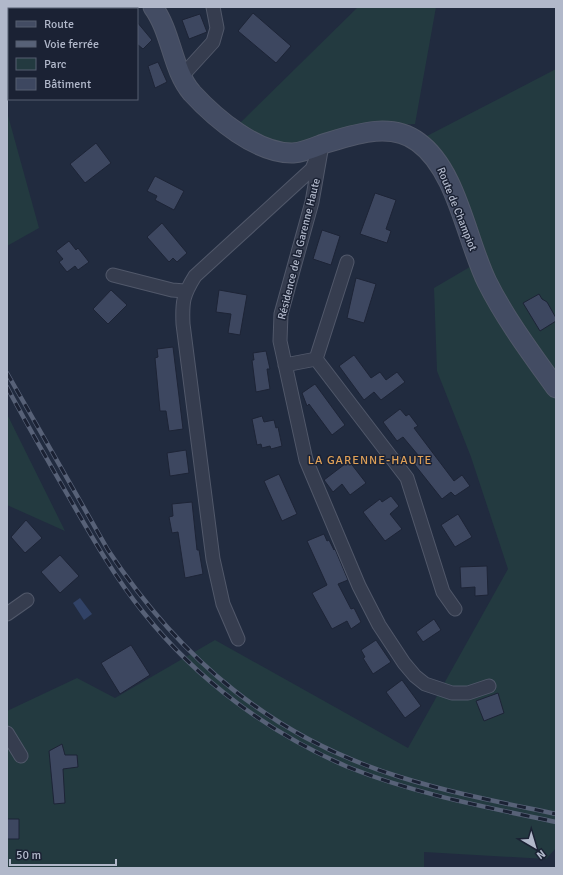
<svg xmlns="http://www.w3.org/2000/svg" width="563" height="875" viewBox="0 0 563 875" font-family="Signika,sans-serif">
<style>
.green{fill:#233a40}
.water{fill:#314266}
.building{fill:#3d4760;stroke:#1d2436}
.lines{fill:none;stroke-linecap:round;stroke-linejoin:round}
.street-casing{stroke:#51586a;stroke-width:15}
.secondary-casing{stroke:#51586a;stroke-width:21}
.street{stroke:#363d4f;stroke-width:13}
.secondary{stroke:#434c63;stroke-width:19}
.rail-casing{stroke:#576177;stroke-width:4.5}
.rail{stroke:#1b2234;stroke-width:3;stroke-dasharray:9;stroke-linecap:butt}
.labels{text-anchor:middle;dominant-baseline:central;stroke-width:3;stroke-linejoin:round;paint-order:stroke}
.street-label{font-size:11px;fill:#b1b8ca;stroke:#1b2234}
.neighbourhood-label{font-size:12px;letter-spacing:1px;fill:#dfa158;stroke:#1b2234}
</style>
<rect width="100%" height="100%" fill="#212b3f"/>
<!-- green -->
<path class="green" d="M358 7H436L415 124 363 127 285 150 236 127Z
M556 69V848L546 859 424 852V868H7V711L77 678 115 698 215 640 408 748 508 569 471 457 437 371 434 288 480 261 425 137Z
M7 112 39 228 7 246Z
M7 414 65 531 7 505Z"/>
<!-- water -->
<path class="water" d="M80 598 92 614 84 620 73 603Z"/>
<!-- building -->
<path class="building" d="M253 13 291 46 276 63 238 31Z
M200 14 207 32 189 39 182 20Z
M137 22 152 40 143 49 137 44Z
M158 62 167 82 155 88 148 66Z
M96 143 111 163 85 183 70 164Z
M155 176 184 191 174 210 155 200 157 196 147 191Z
M375 193 396 200 386 229 391 231 387 243 360 234Z
M162 223 187 253 177 262 173 258 169 262 147 237Z
M322 230 340 236 331 265 313 259Z
M69 241 76 250 78 248 89 262 78 270 75 266 67 272 59 262 63 259 56 251Z
M356 278 376 284 364 323 347 318Z
M111 290 127 305 108 324 93 309Z
M219 290 247 295 240 335 228 333 231 314 216 312Z
M539 294 542 299 547 302 556 318V321L540 331 523 303Z
M173 347 183 429 169 431 166 411H160L155 358 158 357 157 349Z
M266 351 270 369H267L270 389 256 392 252 360H254L253 353Z
M354 355 371 378 380 372 386 380 397 372 405 382 381 400 374 392 364 400 339 366Z
M315 384 345 425 332 435 309 404 307 406 302 393Z
M400 409 406 416 409 414 418 426 414 428 454 481 462 475 470 486 455 496 451 492 442 499 411 460 418 455 403 437 397 441 383 422Z
M262 416 264 422 274 420 276 428 278 427 282 446 271 449 270 446 262 448 261 444 257 445 252 419Z
M186 450 189 473 170 476 167 453Z
M349 461 366 483 350 495 342 484 333 492 324 480Z
M279 474 297 514 282 521 264 481Z
M391 496 399 506 390 514 402 529 385 541 363 512 380 499 382 502Z
M192 502 197 550H199L203 574 185 578 178 532 172 533 169 517 173 516 172 504Z
M458 514 472 537 455 547 441 525Z
M26 520 42 538 25 553 11 537Z
M324 534 327 541 329 540 334 550 335 549 348 580 338 584 351 609 354 608 361 622 351 629 347 621 332 629 312 593 327 585 307 541Z
M60 555 79 576 60 593 41 572Z
M487 566 488 595 475 596V587L461 588 460 567Z
M434 619 441 630 423 642 416 632Z
M376 640 391 662 373 674 363 658 365 657 361 650Z
M131 645 150 675 120 694 101 663Z
M402 680 421 706 405 718 386 692Z
M498 693 504 713 484 721 476 701Z
M62 744 65 755H77L78 767 63 769 65 803 54 804 49 751Z
M7 819H19V839H7Z"/>
<g class="lines">
<defs>
<path id="street" d="M182 76 213 42 217 28 213 7
M113 275 172 290 185 291
M316 359 347 262
M285 365 316 359 407 478 443 592 455 609
M7 614 27 600
M238 639 223 604 213 559 183 324C182 302 183 295 195 276L312 169 322 145 312 202 281 314 280 341 306 460 359 586 379 625 404 663 415 676 425 684 452 693H468L489 686
M7 733 21 756"/>
<path id="secondary" d="M153 7C172 33 172 70 192 93 215 118 257 154 293 153 304 152 313 148 323 144 353 135 390 121 418 142 457 170 466 239 487 282 506 320 531 353 556 388"/>
</defs>
<!-- street casing -->
<use href="#street" class="street-casing"/>
<!-- secondary casing -->
<use href="#secondary" class="secondary-casing"/>
<!-- street -->
<use href="#street" class="street"/>
<!-- secondary -->
<use href="#secondary" class="secondary"/>
<defs>
<path id="rail" d="M7 373 108 550C181 660 273 738 400 777 451 793 504 803 556 814
M7 387C25 421 44 454 63 487 88 530 112 574 143 612 197 680 269 733 348 767 415 794 486 807 556 822"/>
</defs>
<!-- rail casing -->
<use href="#rail" class="rail-casing"/>
<!-- rail -->
<use href="#rail" class="rail"/>
</g>
<g class="labels">
<!-- street labels -->
<g class="street-label">
<text transform="translate(457 209) rotate(68)">Route de Champiot</text>
<text transform="translate(299 249) rotate(-76)">Résidence de la Garenne Haute</text>
</g>
<!-- neighbourhood labels -->
<g class="neighbourhood-label">
<text x="370" y="460">LA GARENNE-HAUTE</text>
</g>
</g>
<!-- border -->
<rect width="563" height="875" fill="none" stroke="#b1b8ca" stroke-width="16"/>
<!-- legend -->
<rect x="8" y="8" width="130" height="92" fill="#1b2234" stroke="#575e70"/>
<rect x="16" y="21" width="20" height="6" fill="#434c63" stroke="#575e70"/>
<text x="44" y="28" font-size="12" fill="#b1b8ca">Route</text>
<rect x="16" y="41" width="20" height="6" fill="#576177" stroke="#575e70"/>
<text x="44" y="48" font-size="12" fill="#b1b8ca">Voie ferrée</text>
<rect x="16" y="58" width="20" height="12" fill="#233a40" stroke="#575e70"/>
<text x="44" y="68" font-size="12" fill="#b1b8ca">Parc</text>
<rect x="16" y="78" width="20" height="12" fill="#3d4760" stroke="#575e70"/>
<text x="44" y="88" font-size="12" fill="#b1b8ca">Bâtiment</text>
<!-- north arrow -->
<g transform="translate(535 847) rotate(142)" stroke="#1b2234" stroke-width="3" paint-order="stroke">
<path d="M0-3L7 15L0 10L-7 15Z" fill="#b1b8ca"/>
<text y="-6" font-size="11" font-weight="bold" text-anchor="middle" fill="#b1b8ca">N</text>
</g>
<!-- scale -->
<path d="M10 859v6h106v-6" fill="none" stroke="#b1b8ca" stroke-width="2"/>
<text x="16" y="859" font-size="12" fill="#b1b8ca" stroke="#1b2234" stroke-width="3" paint-order="stroke">50 m</text>
</svg>
